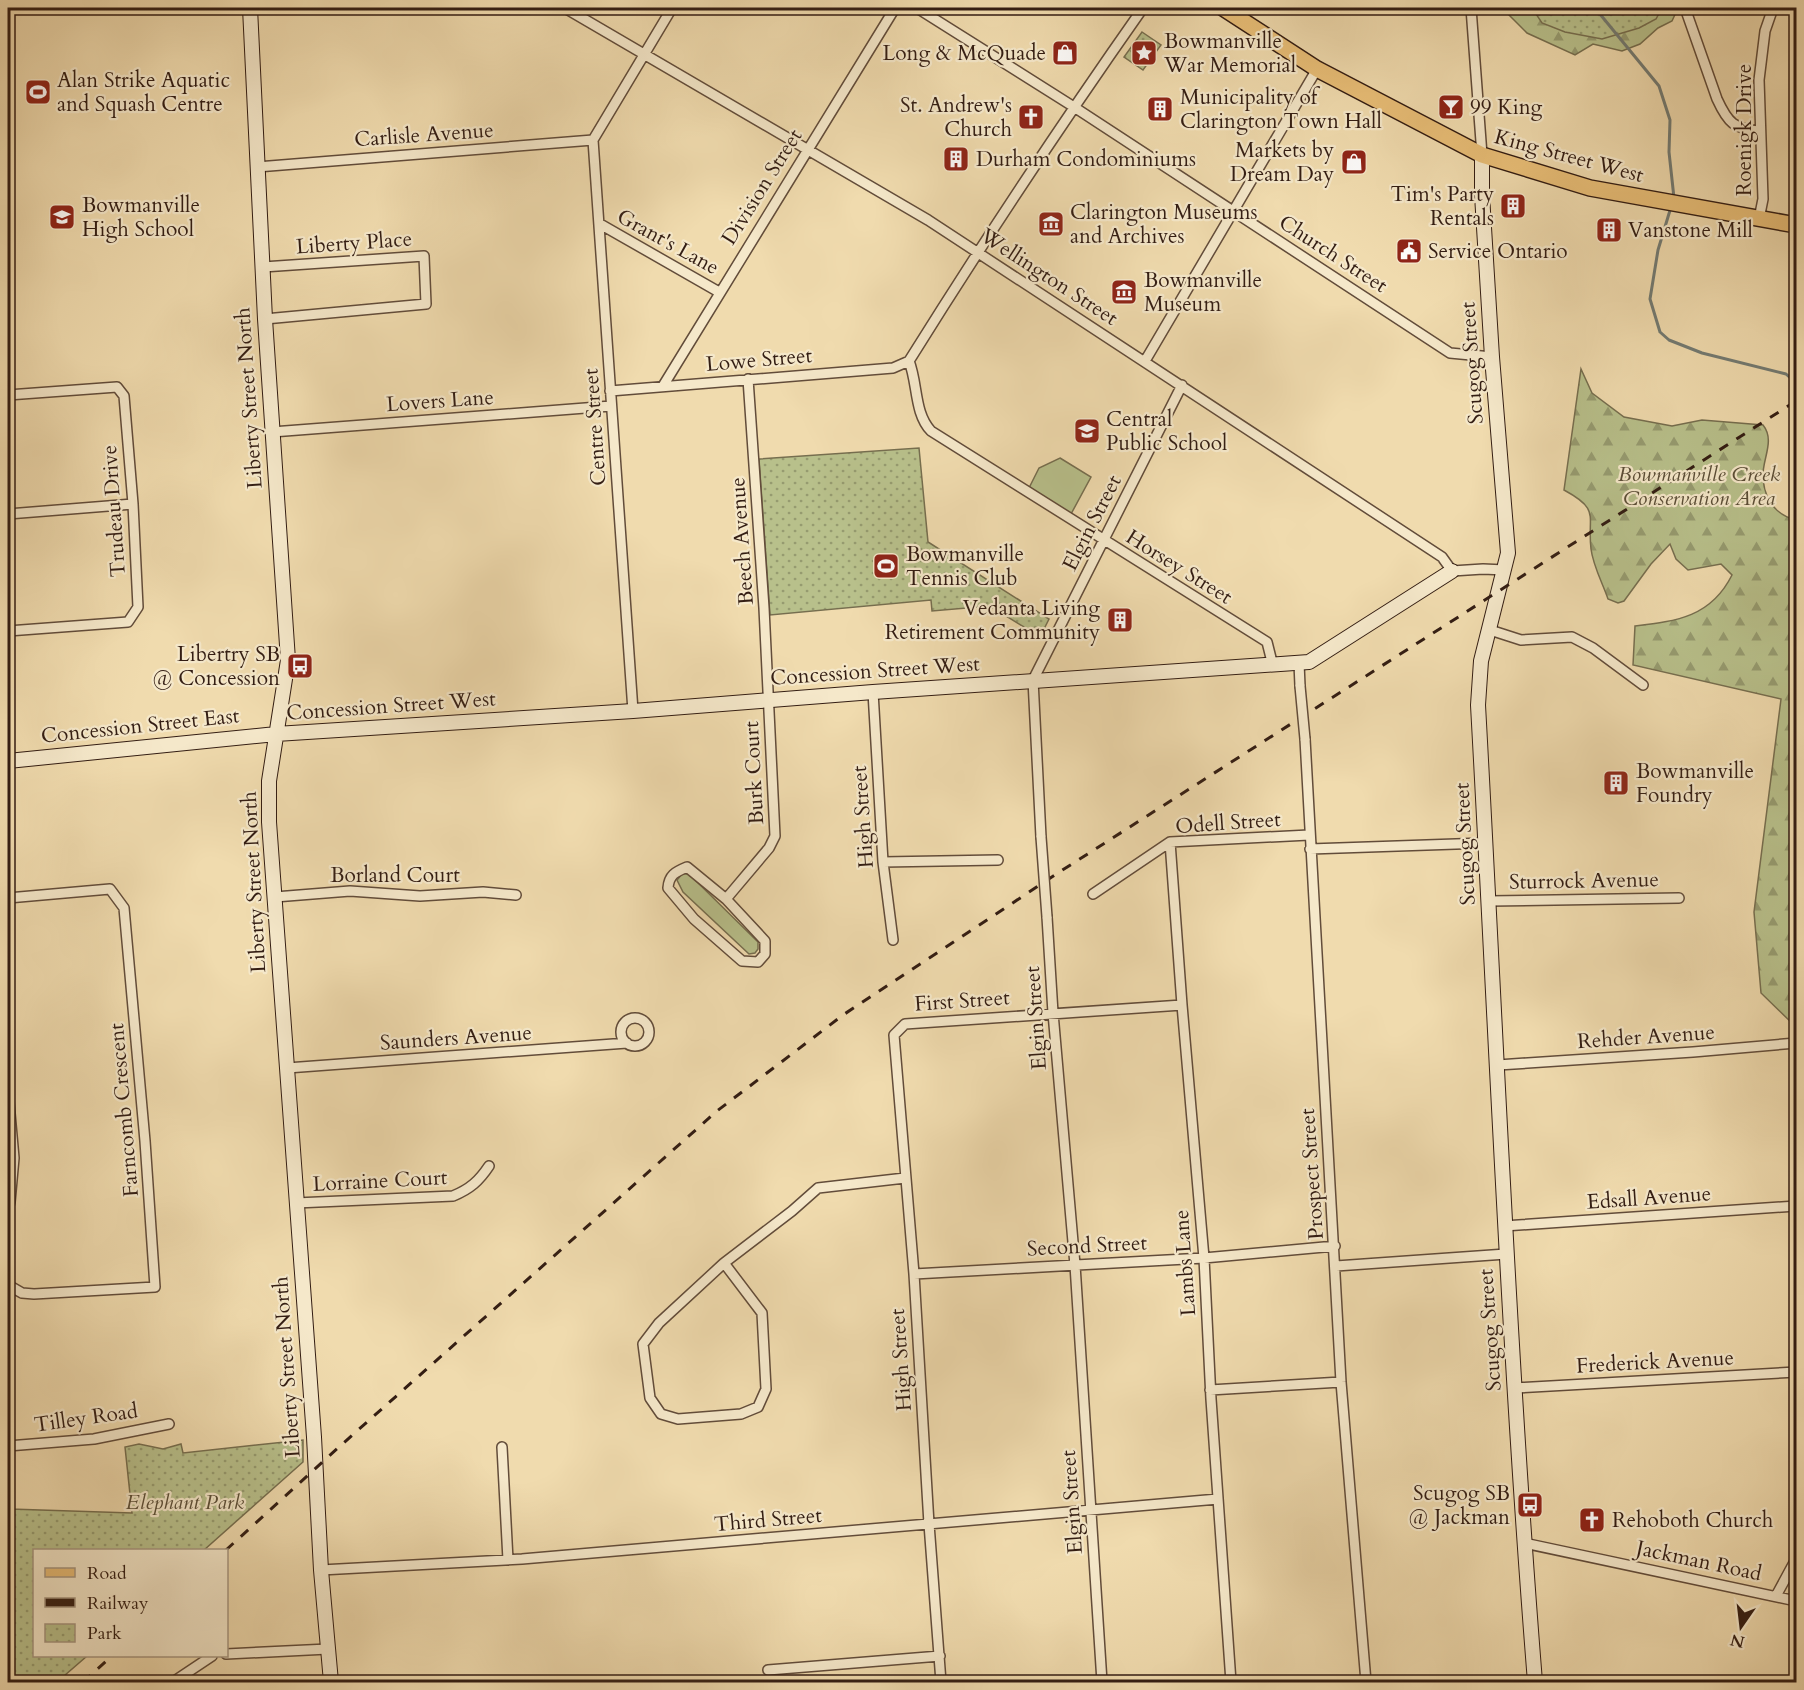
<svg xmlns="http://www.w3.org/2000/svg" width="1804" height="1690" viewBox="0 0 1804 1690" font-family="Cardo,serif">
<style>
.grass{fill:#b8c08b;stroke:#766e4f;stroke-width:1.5}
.forest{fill:url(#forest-firs);stroke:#766e4f;stroke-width:1.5}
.park{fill:url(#park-dots);stroke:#766e4f;stroke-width:1.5}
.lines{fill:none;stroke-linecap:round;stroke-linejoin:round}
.stream{stroke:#737b73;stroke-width:3}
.street-casing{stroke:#624c3a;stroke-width:12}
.secondary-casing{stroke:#331d13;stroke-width:16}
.primary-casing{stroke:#331d13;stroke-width:18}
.street{stroke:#f5e8ca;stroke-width:9}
.secondary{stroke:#f5e8ca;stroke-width:14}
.primary{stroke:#e8be77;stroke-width:15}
.rail{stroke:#331d13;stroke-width:3;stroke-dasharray:10 10;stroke-linecap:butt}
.street-bridge-casing{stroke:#624c3a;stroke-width:12;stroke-linecap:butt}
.street-bridge{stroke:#f5e8ca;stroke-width:9}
.labels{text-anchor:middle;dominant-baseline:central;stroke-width:4.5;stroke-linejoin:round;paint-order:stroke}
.poi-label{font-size:21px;fill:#331d13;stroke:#f5e8ca;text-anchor:start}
.street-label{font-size:21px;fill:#331d13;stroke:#f5e8ca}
.park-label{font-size:21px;font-style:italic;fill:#5b4e37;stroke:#f5e8ca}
</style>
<defs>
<pattern id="forest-firs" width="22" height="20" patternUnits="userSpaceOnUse" patternTransform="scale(1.5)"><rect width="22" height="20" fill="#b8c08b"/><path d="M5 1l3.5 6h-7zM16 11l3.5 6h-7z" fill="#969b70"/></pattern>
<pattern id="park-dots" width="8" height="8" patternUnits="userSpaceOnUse" patternTransform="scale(1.5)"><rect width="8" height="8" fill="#b8c08b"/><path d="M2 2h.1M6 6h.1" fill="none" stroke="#969b70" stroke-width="1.8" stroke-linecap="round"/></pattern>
</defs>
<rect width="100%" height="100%" fill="#f0dbae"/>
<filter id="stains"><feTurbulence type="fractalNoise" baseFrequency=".00333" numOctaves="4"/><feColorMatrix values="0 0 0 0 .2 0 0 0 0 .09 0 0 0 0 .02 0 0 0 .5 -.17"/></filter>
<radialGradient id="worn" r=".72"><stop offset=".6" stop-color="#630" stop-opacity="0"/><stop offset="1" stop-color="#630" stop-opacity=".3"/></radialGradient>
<!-- grass -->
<path class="grass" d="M1060 458 1091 477 1071 514 1029 488 1039 468Z
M682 874H689L758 942V949L755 953 749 954 683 892 677 880Z"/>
<!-- forest -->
<path class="forest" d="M1502 8H1678L1672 21 1658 28 1640 44 1622 51 1593 44 1575 55 1527 33Z
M1581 369 1592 393 1624 417 1672 426 1702 420 1763 425C1776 441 1761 461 1763 479 1765 500 1776 515 1796 520V1027L1761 993 1754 912 1781 699 1633 665 1635 626C1677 621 1711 617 1732 575L1721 564 1688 570 1676 559 1670 544 1651 564 1624 601 1618 603 1608 599C1603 584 1593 566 1591 549 1587 515 1601 510 1564 490Z"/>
<!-- park -->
<path class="park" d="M1532 8H1662L1656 19 1639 28 1602 39 1565 32 1542 23Z
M1142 32 1161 45 1143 70 1124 57Z
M919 448 928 542 1049 619 1040 637 990 606 932 611 931 600 770 615 759 459Z
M303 1440V1462L204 1550H34V1656H87L57 1682H8V1483L10 1509 132 1513 125 1447 139 1444 163 1449 181 1444 183 1453Z"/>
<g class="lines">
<!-- stream -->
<path class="stream" d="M1595 8 1659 86 1670 120 1669 152 1674 198
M1671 207 1658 250 1650 299 1660 332 1669 340 1702 353 1786 374 1796 383"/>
<defs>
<path id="street" d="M565 8 928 220 1442 557 1452 571 1483 569 1505 570
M917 8 1074 107 1450 353 1492 357
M1471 8 1482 155
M1685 8 1717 99C1728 123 1734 129 1760 131
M593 140 633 711
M593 140 672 8
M257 167 593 140
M1759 219 1763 199 1759 80 1765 31 1773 8
M600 224 719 292
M263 267 424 256 426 304 265 319
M909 361C918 384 914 413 931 431L1267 642 1273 666
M909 361C984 241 1062 123 1143 8
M1145 361 1317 69
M663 386 895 8
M610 391 893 368 909 361
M8 395 117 387 124 396 133 504 138 607 128 622 8 631
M272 432 611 406
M8 514 133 504
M1490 630 1521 640 1572 637 1593 648 1643 685
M1299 663 1300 686
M873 692 883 862 893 940
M1305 739 1341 1382 1366 1682
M1041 837 1033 680 1182 385
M1170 842 1182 1005 1204 1258 1211 1399 1231 1682
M1310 849 1485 843
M883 862 998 860
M687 867 726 899 765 941V954L758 962 742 961 694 919 668 888C669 875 675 872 687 867Z
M1093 894 1170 842 1309 835
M275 897 350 891 420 896 483 892 516 895
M8 898 110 889 124 908 145 1141 155 1287 34 1294 22 1293 8 1285
M726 899 769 848 775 836 764 608 748 379
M1489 901 1679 898
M1047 917 1053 1013 1075 1265 1102 1682
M621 1032a14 14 0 1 1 28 0a14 14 0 1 1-28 0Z
M1498 1065 1693 1052 1796 1043
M287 1068 627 1043
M8 1091 14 1158 10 1202 8 1209
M296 1203 453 1196C470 1189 479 1181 489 1166
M1504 1226 1796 1206
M724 1263 762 1313 766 1389 758 1407 741 1414 678 1419 661 1414 650 1398 643 1344 659 1323 724 1263 792 1211 818 1188 905 1178
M1336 1266 1506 1254
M914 1274 1204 1258 1335 1246
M1515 1388 1796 1372
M1210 1390 1341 1382
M8 1446 94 1439 169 1424
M502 1447 508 1560
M1524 1543 1796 1601
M321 1570 522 1559 1218 1499
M1776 1596 1796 1559
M226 1654 328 1649
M768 1670 940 1656
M173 1682 212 1656
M941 1682 929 1524 914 1274 894 1035 905 1024 1182 1005"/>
<path id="secondary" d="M250 8 265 319 288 660 269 781V822L314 1437 321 1570 331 1682
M1482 155V195L1492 357 1508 553 1481 661 1478 705C1496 1031 1509 1357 1535 1682
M8 761 276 734 633 711 873 692 1309 662 1452 571"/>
<path id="primary" d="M1223 8 1317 69 1482 155 1590 188 1796 225"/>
</defs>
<!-- street casing -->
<use href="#street" class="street-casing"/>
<!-- secondary casing -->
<use href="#secondary" class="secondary-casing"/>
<!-- primary casing -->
<use href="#primary" class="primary-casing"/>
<!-- street -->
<use href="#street" class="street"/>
<!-- secondary -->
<use href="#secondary" class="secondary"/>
<!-- primary -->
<use href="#primary" class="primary"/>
<!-- rail -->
<path class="rail" d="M226 1550 339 1447 717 1111 843 1015 1061 871 1796 401
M83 1682 112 1656"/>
<defs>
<path id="street-bridge" d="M1300 686 1305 739
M1041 837 1047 917"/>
</defs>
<!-- street-bridge casing -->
<use href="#street-bridge" class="street-bridge-casing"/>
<!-- street-bridge -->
<use href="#street-bridge" class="street-bridge"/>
</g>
<!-- icons -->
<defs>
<symbol id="shop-square" viewBox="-11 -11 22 22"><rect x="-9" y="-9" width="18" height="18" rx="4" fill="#8f2418" stroke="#f5e8ca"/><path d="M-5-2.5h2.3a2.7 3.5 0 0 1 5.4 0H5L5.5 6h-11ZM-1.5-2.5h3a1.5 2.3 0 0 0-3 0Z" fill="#fff"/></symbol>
<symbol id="sight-square" viewBox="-11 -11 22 22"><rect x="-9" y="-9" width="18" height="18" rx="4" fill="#8f2418" stroke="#f5e8ca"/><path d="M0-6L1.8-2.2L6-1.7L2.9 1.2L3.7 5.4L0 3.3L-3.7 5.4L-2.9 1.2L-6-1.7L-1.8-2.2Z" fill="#fff"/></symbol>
<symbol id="stadium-square" viewBox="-11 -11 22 22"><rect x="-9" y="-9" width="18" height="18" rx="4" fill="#8f2418" stroke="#f5e8ca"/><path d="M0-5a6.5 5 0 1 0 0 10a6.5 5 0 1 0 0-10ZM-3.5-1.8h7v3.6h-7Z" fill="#fff"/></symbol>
<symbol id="bar-square" viewBox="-11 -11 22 22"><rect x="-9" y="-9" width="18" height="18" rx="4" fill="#8f2418" stroke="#f5e8ca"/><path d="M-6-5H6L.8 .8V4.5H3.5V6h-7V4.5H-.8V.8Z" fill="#fff"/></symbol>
<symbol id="building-square" viewBox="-11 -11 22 22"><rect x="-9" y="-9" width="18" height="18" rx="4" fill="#8f2418" stroke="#f5e8ca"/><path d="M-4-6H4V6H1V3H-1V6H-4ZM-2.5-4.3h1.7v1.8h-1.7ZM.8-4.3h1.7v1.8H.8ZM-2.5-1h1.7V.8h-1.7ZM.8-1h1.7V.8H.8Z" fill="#fff"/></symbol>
<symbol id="church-square" viewBox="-11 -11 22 22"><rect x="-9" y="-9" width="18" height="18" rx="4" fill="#8f2418" stroke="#f5e8ca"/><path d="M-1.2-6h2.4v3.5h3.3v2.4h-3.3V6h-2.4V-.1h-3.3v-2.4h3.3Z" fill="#fff"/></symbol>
<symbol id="school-square" viewBox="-11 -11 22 22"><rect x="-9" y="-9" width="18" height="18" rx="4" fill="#8f2418" stroke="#f5e8ca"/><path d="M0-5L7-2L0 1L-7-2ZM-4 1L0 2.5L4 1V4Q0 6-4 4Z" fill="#fff"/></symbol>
<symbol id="museum-square" viewBox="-11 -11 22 22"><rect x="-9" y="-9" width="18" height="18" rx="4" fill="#8f2418" stroke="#f5e8ca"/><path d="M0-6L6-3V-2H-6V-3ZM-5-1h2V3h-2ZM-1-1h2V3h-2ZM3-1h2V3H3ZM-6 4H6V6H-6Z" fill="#fff"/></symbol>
<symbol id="civic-square" viewBox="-11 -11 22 22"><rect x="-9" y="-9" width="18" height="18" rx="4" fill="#8f2418" stroke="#f5e8ca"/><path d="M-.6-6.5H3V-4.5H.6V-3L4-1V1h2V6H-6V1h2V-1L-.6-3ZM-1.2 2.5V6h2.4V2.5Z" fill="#fff"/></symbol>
<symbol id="bus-square" viewBox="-11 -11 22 22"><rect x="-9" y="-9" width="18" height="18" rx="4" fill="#8f2418" stroke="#f5e8ca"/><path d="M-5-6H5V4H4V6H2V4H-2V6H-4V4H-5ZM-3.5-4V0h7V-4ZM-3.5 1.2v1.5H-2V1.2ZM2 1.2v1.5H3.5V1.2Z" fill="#fff"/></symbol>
</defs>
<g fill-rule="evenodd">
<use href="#shop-square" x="1050" y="38" width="30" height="30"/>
<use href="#sight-square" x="1129" y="38" width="30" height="30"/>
<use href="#stadium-square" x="23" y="77" width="30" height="30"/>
<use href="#bar-square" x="1436" y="92" width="30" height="30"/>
<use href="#building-square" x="1145" y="94" width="30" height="30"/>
<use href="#church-square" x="1016" y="102" width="30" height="30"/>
<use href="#building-square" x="941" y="144" width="30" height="30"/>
<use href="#shop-square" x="1339" y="147" width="30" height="30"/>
<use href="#building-square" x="1498" y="191" width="30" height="30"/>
<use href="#school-square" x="47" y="202" width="30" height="30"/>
<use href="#museum-square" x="1036" y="209" width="30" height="30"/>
<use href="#building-square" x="1594" y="215" width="30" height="30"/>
<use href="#civic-square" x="1394" y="236" width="30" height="30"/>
<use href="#museum-square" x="1109" y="277" width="30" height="30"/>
<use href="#school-square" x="1072" y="416" width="30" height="30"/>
<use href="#stadium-square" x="871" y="551" width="30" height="30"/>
<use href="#building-square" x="1105" y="605" width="30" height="30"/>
<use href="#bus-square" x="285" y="651" width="30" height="30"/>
<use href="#building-square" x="1601" y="768" width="30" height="30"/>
<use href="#bus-square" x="1515" y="1490" width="30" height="30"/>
<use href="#church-square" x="1577" y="1505" width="30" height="30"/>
</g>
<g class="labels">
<!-- poi labels -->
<g class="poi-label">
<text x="1164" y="41">Bowmanville<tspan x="1164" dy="24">War Memorial</tspan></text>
<text x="1046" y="53" text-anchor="end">Long &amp; McQuade</text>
<text x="57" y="80">Alan Strike Aquatic<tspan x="57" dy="24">and Squash Centre</tspan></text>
<text x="1180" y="97">Municipality of<tspan x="1180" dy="24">Clarington Town Hall</tspan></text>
<text x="1012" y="105" text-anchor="end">St. Andrew's<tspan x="1012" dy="24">Church</tspan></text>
<text x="1470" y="107">99 King</text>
<text x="1334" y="150" text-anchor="end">Markets by<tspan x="1334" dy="24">Dream Day</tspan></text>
<text x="976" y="159">Durham Condominiums</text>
<text x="1494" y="194" text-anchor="end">Tim's Party<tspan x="1494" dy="24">Rentals</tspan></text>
<text x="82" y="205">Bowmanville<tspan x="82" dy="24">High School</tspan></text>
<text x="1070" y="212">Clarington Museums<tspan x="1070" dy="24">and Archives</tspan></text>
<text x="1628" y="230">Vanstone Mill</text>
<text x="1428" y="251">Service Ontario</text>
<text x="1144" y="280">Bowmanville<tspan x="1144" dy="24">Museum</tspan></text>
<text x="1106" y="419">Central<tspan x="1106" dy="24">Public School</tspan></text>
<text x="906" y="554">Bowmanville<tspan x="906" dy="24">Tennis Club</tspan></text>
<text x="1100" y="608" text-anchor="end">Vedanta Living<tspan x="1100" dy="24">Retirement Community</tspan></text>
<text x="280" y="654" text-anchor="end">Libertry SB<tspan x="280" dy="24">@ Concession</tspan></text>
<text x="1636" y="771">Bowmanville<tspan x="1636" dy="24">Foundry</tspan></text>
<text x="1510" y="1493" text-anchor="end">Scugog SB<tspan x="1510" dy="24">@ Jackman</tspan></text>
<text x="1612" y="1520">Rehoboth Church</text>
</g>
<!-- street labels -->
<g class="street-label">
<text transform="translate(1744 130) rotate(-90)">Roenigk Drive</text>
<text transform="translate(424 135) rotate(-4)">Carlisle Avenue</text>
<text transform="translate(1569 156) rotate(15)">King Street West</text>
<text transform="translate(762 187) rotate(-58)">Division Street</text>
<text transform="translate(668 242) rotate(29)">Grant's Lane</text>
<text transform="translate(354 243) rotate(-4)">Liberty Place</text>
<text transform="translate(1333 254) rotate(33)">Church Street</text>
<text transform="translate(1049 277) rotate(33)">Wellington Street</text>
<text transform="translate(759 360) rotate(-5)">Lowe Street</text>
<text transform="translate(1472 363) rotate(-94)">Scugog Street</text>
<text transform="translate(249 398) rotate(-94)">Liberty Street North</text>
<text transform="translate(440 401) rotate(-4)">Lovers Lane</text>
<text transform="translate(595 427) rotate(-94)">Centre Street</text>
<text transform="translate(114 511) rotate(-94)">Trudeau Drive</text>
<text transform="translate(1092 523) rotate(-63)">Elgin Street</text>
<text transform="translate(742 541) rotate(-94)">Beech Avenue</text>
<text transform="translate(1179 567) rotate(32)">Horsey Street</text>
<text transform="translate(875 671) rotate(-4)">Concession Street West</text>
<text transform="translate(391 706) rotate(-4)">Concession Street West</text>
<text transform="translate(140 726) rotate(-6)">Concession Street East</text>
<text transform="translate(754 773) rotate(-93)">Burk Court</text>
<text transform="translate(863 817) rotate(-94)">High Street</text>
<text transform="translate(1228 823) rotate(-4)">Odell Street</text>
<text transform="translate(1465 844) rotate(-93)">Scugog Street</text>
<text x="395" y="875">Borland Court</text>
<text transform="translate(1584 881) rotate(-1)">Sturrock Avenue</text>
<text transform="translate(254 882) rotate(-93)">Liberty Street North</text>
<text transform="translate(962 1001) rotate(-4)">First Street</text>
<text transform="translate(1036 1018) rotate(-94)">Elgin Street</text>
<text transform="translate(1646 1037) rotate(-4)">Rehder Avenue</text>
<text transform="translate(456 1038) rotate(-4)">Saunders Avenue</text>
<text transform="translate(124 1110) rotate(-95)">Farncomb Crescent</text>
<text transform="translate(1312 1174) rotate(-94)">Prospect Street</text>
<text transform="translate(380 1181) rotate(-3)">Lorraine Court</text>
<text transform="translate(1649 1198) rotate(-4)">Edsall Avenue</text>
<text transform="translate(1087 1246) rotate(-3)">Second Street</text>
<text transform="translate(1185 1263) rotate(-94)">Lambs Lane</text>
<text transform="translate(1490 1330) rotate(-94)">Scugog Street</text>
<text transform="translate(901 1360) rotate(-94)">High Street</text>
<text transform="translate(1655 1362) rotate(-3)">Frederick Avenue</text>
<text transform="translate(287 1367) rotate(-94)">Liberty Street North</text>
<text transform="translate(86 1418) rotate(-8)">Tilley Road</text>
<text transform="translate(1072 1502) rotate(-94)">Elgin Street</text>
<text transform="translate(768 1520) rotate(-5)">Third Street</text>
<text transform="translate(1699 1561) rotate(12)">Jackman Road</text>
</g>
<!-- park labels -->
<g class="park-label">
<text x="1699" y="474">Bowmanville Creek<tspan x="1699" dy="24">Conservation Area</tspan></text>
<text x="185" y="1502">Elephant Park</text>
</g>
</g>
<!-- margin -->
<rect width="1804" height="1690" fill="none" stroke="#f0dbae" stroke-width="30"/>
<rect x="9" y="9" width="1786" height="1672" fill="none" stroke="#331d13" stroke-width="3"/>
<rect x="15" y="15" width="1774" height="1660" fill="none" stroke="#331d13" stroke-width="1.5"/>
<!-- legend -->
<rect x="33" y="1549" width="195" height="108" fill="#f5e8ca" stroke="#a79781" stroke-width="1.5"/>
<rect x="45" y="1568" width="30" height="9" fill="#e8be77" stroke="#a79781" stroke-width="1.5"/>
<text x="87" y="1579" font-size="18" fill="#331d13">Road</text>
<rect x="45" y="1598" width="30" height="9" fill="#331d13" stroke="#a79781" stroke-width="1.5"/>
<text x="87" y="1609" font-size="18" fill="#331d13">Railway</text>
<rect x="45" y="1624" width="30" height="18" fill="url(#park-dots)" stroke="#a79781" stroke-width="1.5"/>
<text x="87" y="1639" font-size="18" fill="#331d13">Park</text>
<!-- north arrow -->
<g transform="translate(1741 1627) rotate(194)" stroke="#f5e8ca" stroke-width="4.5" paint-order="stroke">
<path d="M0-4.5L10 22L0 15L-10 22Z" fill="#331d13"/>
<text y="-9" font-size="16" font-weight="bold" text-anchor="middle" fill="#331d13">N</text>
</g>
<rect width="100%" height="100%" filter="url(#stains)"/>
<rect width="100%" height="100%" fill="url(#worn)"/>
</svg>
